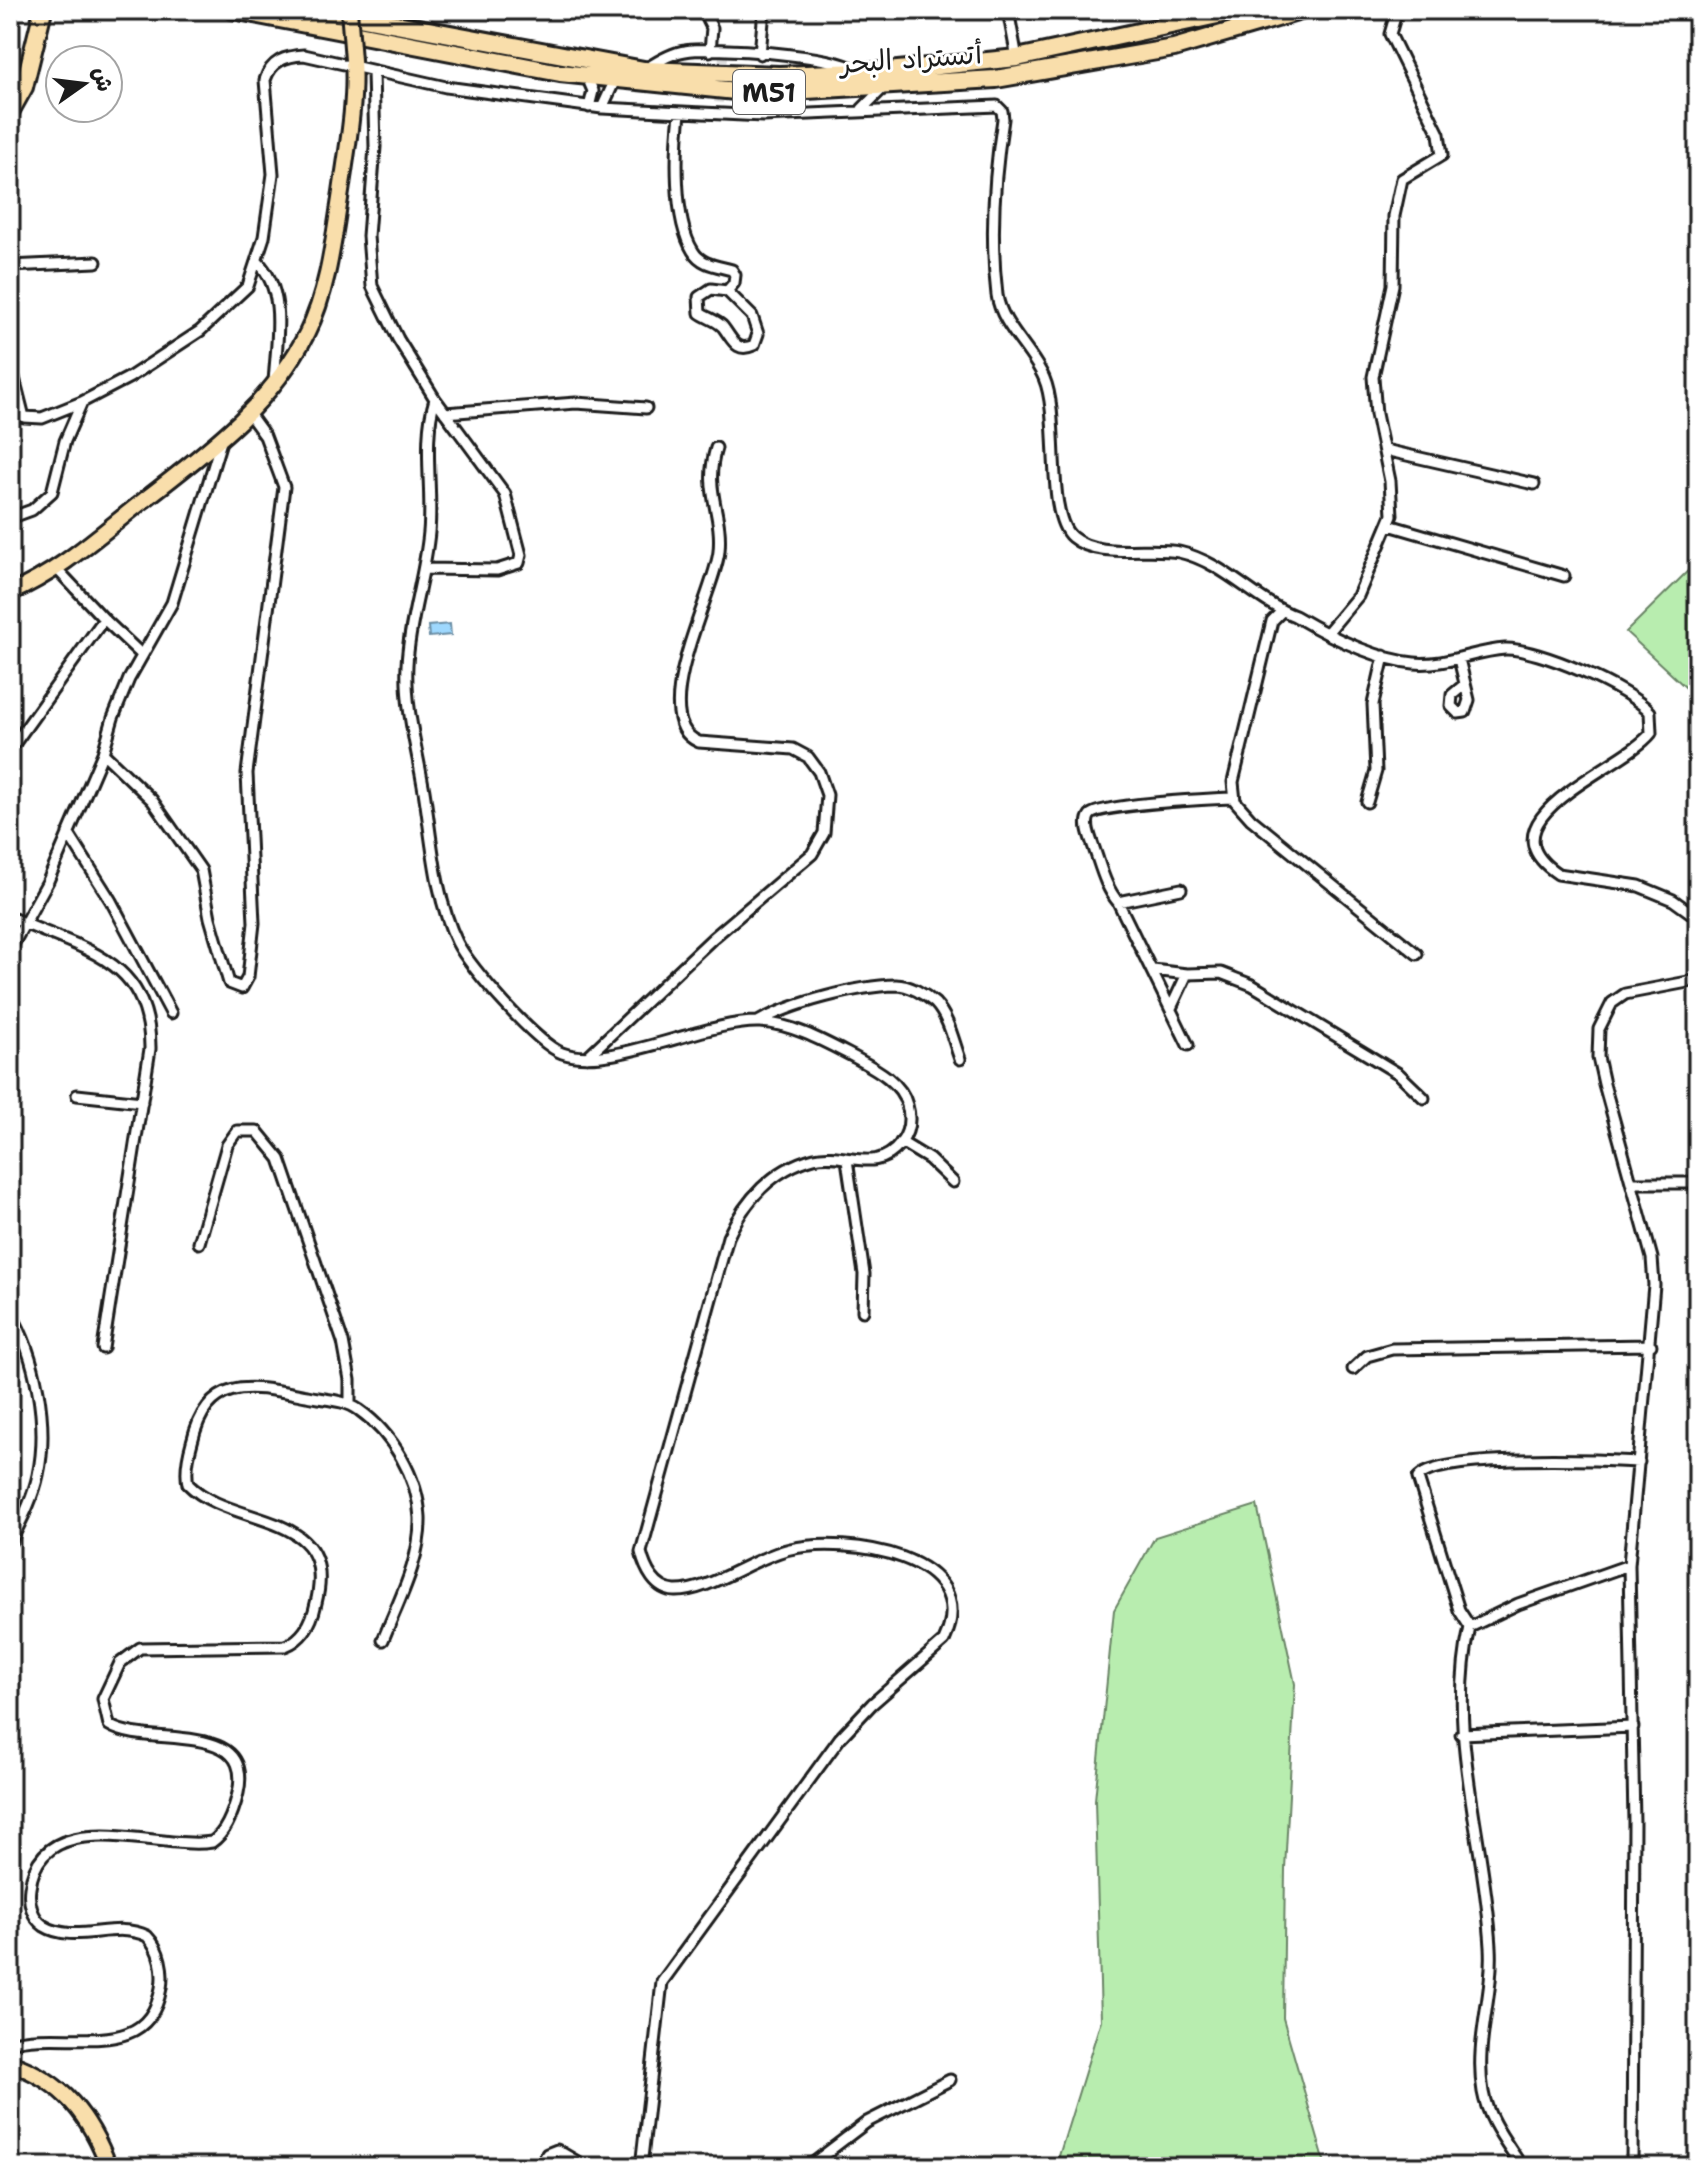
<svg xmlns="http://www.w3.org/2000/svg" width="1708" height="2177" viewBox="0 0 1708 2177" font-family="'Shantell Sans','Playpen Sans Arabic',sans-serif">
<style>
.green{fill:#b8edaf;stroke:#6a8466;stroke-width:2}
.water{fill:#9ed8fe;stroke:#6a8da4;stroke-width:2}
.lines{fill:none;stroke-linecap:round;stroke-linejoin:round}
.street-tunnel{stroke:#ddd;stroke-width:9;stroke-dasharray:9 4.5;stroke-linecap:butt}
.street-casing{stroke:#1c1c1c;stroke-width:15}
.primary-casing{stroke:#1c1c1c;stroke-width:20}
.highway-casing{stroke:#1c1c1c;stroke-width:22}
.street{stroke:#fff;stroke-width:9}
.primary{stroke:#f9deab;stroke-width:14}
.highway{stroke:#f9deab;stroke-width:16}
.primary-bridge-casing{stroke:#1c1c1c;stroke-width:20;stroke-linecap:butt}
.primary-bridge{stroke:#f9deab;stroke-width:14}
.labels{text-anchor:middle;dominant-baseline:central;stroke-width:6;stroke-linejoin:round;paint-order:stroke}
.shield{fill:#fff;stroke:#606060;stroke-width:2}
.shield-label{font-size:26px;font-weight:bold;fill:#1c1c1c}
.street-label{font-size:28px;fill:#1c1c1c;stroke:#fff}
</style>
<rect width="100%" height="100%" fill="#fff"/>
<filter id="ink" filterUnits="userSpaceOnUse"><feTurbulence type="fractalNoise" baseFrequency=".0125" numOctaves="2"/><feDisplacementMap in="SourceGraphic" scale="16" xChannelSelector="R" yChannelSelector="G"/><feConvolveMatrix kernelMatrix="1 2 1 2 8 2 1 2 1" color-interpolation-filters="sRGB"/></filter>
<g filter="url(#ink)">
<!-- green -->
<path class="green" d="M1698 561V699L1626 632Z
M1257 1505 1295 1684 1285 1869 1283 2018 1326 2167H1060L1059 2156 1101 2020 1095 1800 1114 1610 1155 1537Z"/>
<!-- water -->
<path class="water" d="M450 624 451 635 429 637 428 626Z"/>
<g class="lines">
<!-- street-tunnel -->
<path class="street-tunnel" d="M717 116 724 52"/>
<defs>
<path id="street" d="M703 10 712 28 710 51
M1008 10 1017 58
M760 54 764 10
M646 69C658 61 671 53 685 51 715 46 833 55 856 70
M373 73 375 147 368 236 372 286 398 339 435 399 505 494 521 555 519 563 497 570 425 569
M587 77 593 91 589 107
M602 108 615 80
M862 109 883 88
M680 113C676 149 673 219 693 251 701 265 718 266 732 270L735 275 734 283 727 291
M257 261C288 292 276 342 274 383
M10 266 96 262
M711 289 727 291 752 316 758 334 754 345C736 353 733 340 723 327 718 321 707 318 700 313L699 297Z
M10 362 24 417 42 418 82 402
M435 399C422 441 433 489 429 532 425 577 409 620 407 665 405 708 417 749 424 791 432 841 435 897 457 942 469 967 537 1044 562 1053 611 1071 705 1020 760 1022 793 1024 825 1042 854 1057 874 1068 901 1081 907 1105 911 1119 909 1132 901 1143 876 1176 845 1150 814 1158 773 1169 745 1200 728 1237L641 1552C645 1569 655 1590 675 1591 709 1592 754 1557 790 1549 845 1536 984 1554 944 1641L872 1704 840 1738 662 1982 641 2167
M445 413 576 403 646 408
M1385 450 1534 484
M10 518 32 510 52 492 65 441 82 402 130 377 200 331 248 286 264 237 273 174 265 80C271 61 285 56 304 55L446 87 602 108 763 116 997 106 1002 111 1003 119C994 176 990 237 997 295 1001 325 1032 350 1044 378 1061 417 1045 514 1072 537 1098 559 1148 546 1179 552 1224 562 1255 601 1295 616 1329 636 1374 659 1414 663 1446 666 1474 651 1505 649 1537 648 1629 688 1650 712L1651 733C1624 768 1475 819 1558 874L1639 886 1673 900 1698 918
M1389 525 1564 576
M1280 613 1272 621 1233 782 1235 801 1251 819 1417 954
M104 619 142 655
M1327 633 1358 596 1392 515 1390 481 1376 414 1373 377 1393 285 1394 216 1402 179 1442 155 1439 134 1390 34 1397 10
M1459 659 1469 700 1465 712 1458 713 1451 706 1452 695 1464 685
M10 750 104 619 57 569
M103 753 152 800 201 870 210 918 229 983 242 988 248 977 254 923 247 773 284 487 265 436 249 414
M1367 802 1376 771 1373 704 1384 656
M68 833 111 901 171 1013
M1181 889 1118 902C1106 888 1101 868 1095 851 1092 841 1083 824 1090 815 1100 804 1212 799 1233 798
M1118 902 1188 1045
M10 917C75 948 151 955 150 1049L103 1348
M10 950 48 881 103 753 113 718 129 679 172 603 222 438
M1153 970 1187 974 1221 973 1252 985 1399 1074 1424 1098
M1171 1008 1187 974
M758 1022C792 1003 857 986 896 985 909 985 925 994 935 1003 949 1018 953 1040 960 1059
M587 1057 713 938 812 854 824 833 827 795 819 772 808 757 793 749 699 742C644 720 716 590 719 551 723 512 703 491 716 448
M77 1095 142 1102
M901 1142 929 1159 953 1182
M847 1160 864 1274 863 1311
M1633 1183H1698
M199 1243 227 1145 237 1131H257L280 1159 343 1342 350 1380V1404
M10 1312C36 1356 49 1424 38 1475 33 1499 21 1521 10 1543
M1353 1369 1367 1356 1392 1349 1651 1345
M1629 1565 1518 1604 1470 1627 1459 1610 1418 1478C1435 1453 1603 1460 1639 1462
M1470 1627C1446 1735 1485 1839 1491 1947 1494 1996 1474 2042 1483 2092 1488 2120 1507 2143 1522 2167
M1461 1734 1633 1727
M10 2043C66 2027 148 2065 161 1988 164 1971 160 1949 147 1936 115 1920 75 1945 44 1926 32 1918 28 1902 30 1888 41 1802 159 1851 212 1842 227 1832 234 1810 238 1793 255 1718 147 1749 109 1725L103 1699 120 1663 140 1648 285 1646C304 1639 312 1622 316 1603 340 1508 231 1529 188 1484 185 1471 188 1456 192 1442 208 1374 252 1386 307 1396 324 1400 344 1399 359 1410 392 1433 418 1477 420 1518 421 1560 398 1602 383 1640
M538 2167 547 2154 557 2150 586 2167
M808 2167 867 2122 950 2080
M1632 2167 1634 1822 1629 1565 1654 1285 1652 1258 1604 1084 1598 1057 1599 1029 1612 1003 1625 994 1698 980"/>
<path id="primary" d="M10 593C59 572 97 537 139 504 202 455 270 407 307 333 328 292 334 237 341 192 347 149 356 103 353 60
M10 2063C63 2081 90 2116 109 2167"/>
<path id="highway" d="M233 10 560 73 755 93 996 79 1174 48 1304 10
M321 10 644 70 779 75 888 71 1017 58 1241 10
M10 112 24 87 43 10"/>
</defs>
<!-- street casing -->
<use href="#street" class="street-casing"/>
<!-- primary casing -->
<use href="#primary" class="primary-casing"/>
<!-- highway casing -->
<use href="#highway" class="highway-casing"/>
<!-- street -->
<use href="#street" class="street"/>
<!-- primary -->
<use href="#primary" class="primary"/>
<!-- highway -->
<use href="#highway" class="highway"/>
<defs>
<path id="primary-bridge" d="M349 10 353 60"/>
</defs>
<!-- primary-bridge casing -->
<use href="#primary-bridge" class="primary-bridge-casing"/>
<!-- primary-bridge -->
<use href="#primary-bridge" class="primary-bridge"/>
</g>
</g>
<g class="labels">
<!-- shield labels -->
<rect class="shield" x="733" y="70" width="72" height="44" rx="6"/>
<g class="shield-label">
<text x="769" y="92">M51</text>
</g>
<!-- street labels -->
<g class="street-label">
<text transform="translate(911 58) rotate(-4)">أتستراد البحر</text>
</g>
</g>
<!-- margin -->
<rect width="1708" height="2177" fill="none" stroke="#fff" stroke-width="40"/>
<rect x="20" y="20" width="1668" height="2137" fill="none" stroke="#1c1c1c" stroke-width="3" filter="url(#ink)"/>
<!-- north arrow -->
<g transform="translate(84 84) rotate(76)"><circle r="38" fill="#ffffff" stroke="#a4a4a4" stroke-width="2"/>
<path d="M0-6L14 30L0 20L-14 30Z" fill="#1c1c1c"/>
<text y="-12" font-size="22" font-weight="bold" text-anchor="middle" fill="#1c1c1c">ش</text>
</g>
</svg>
